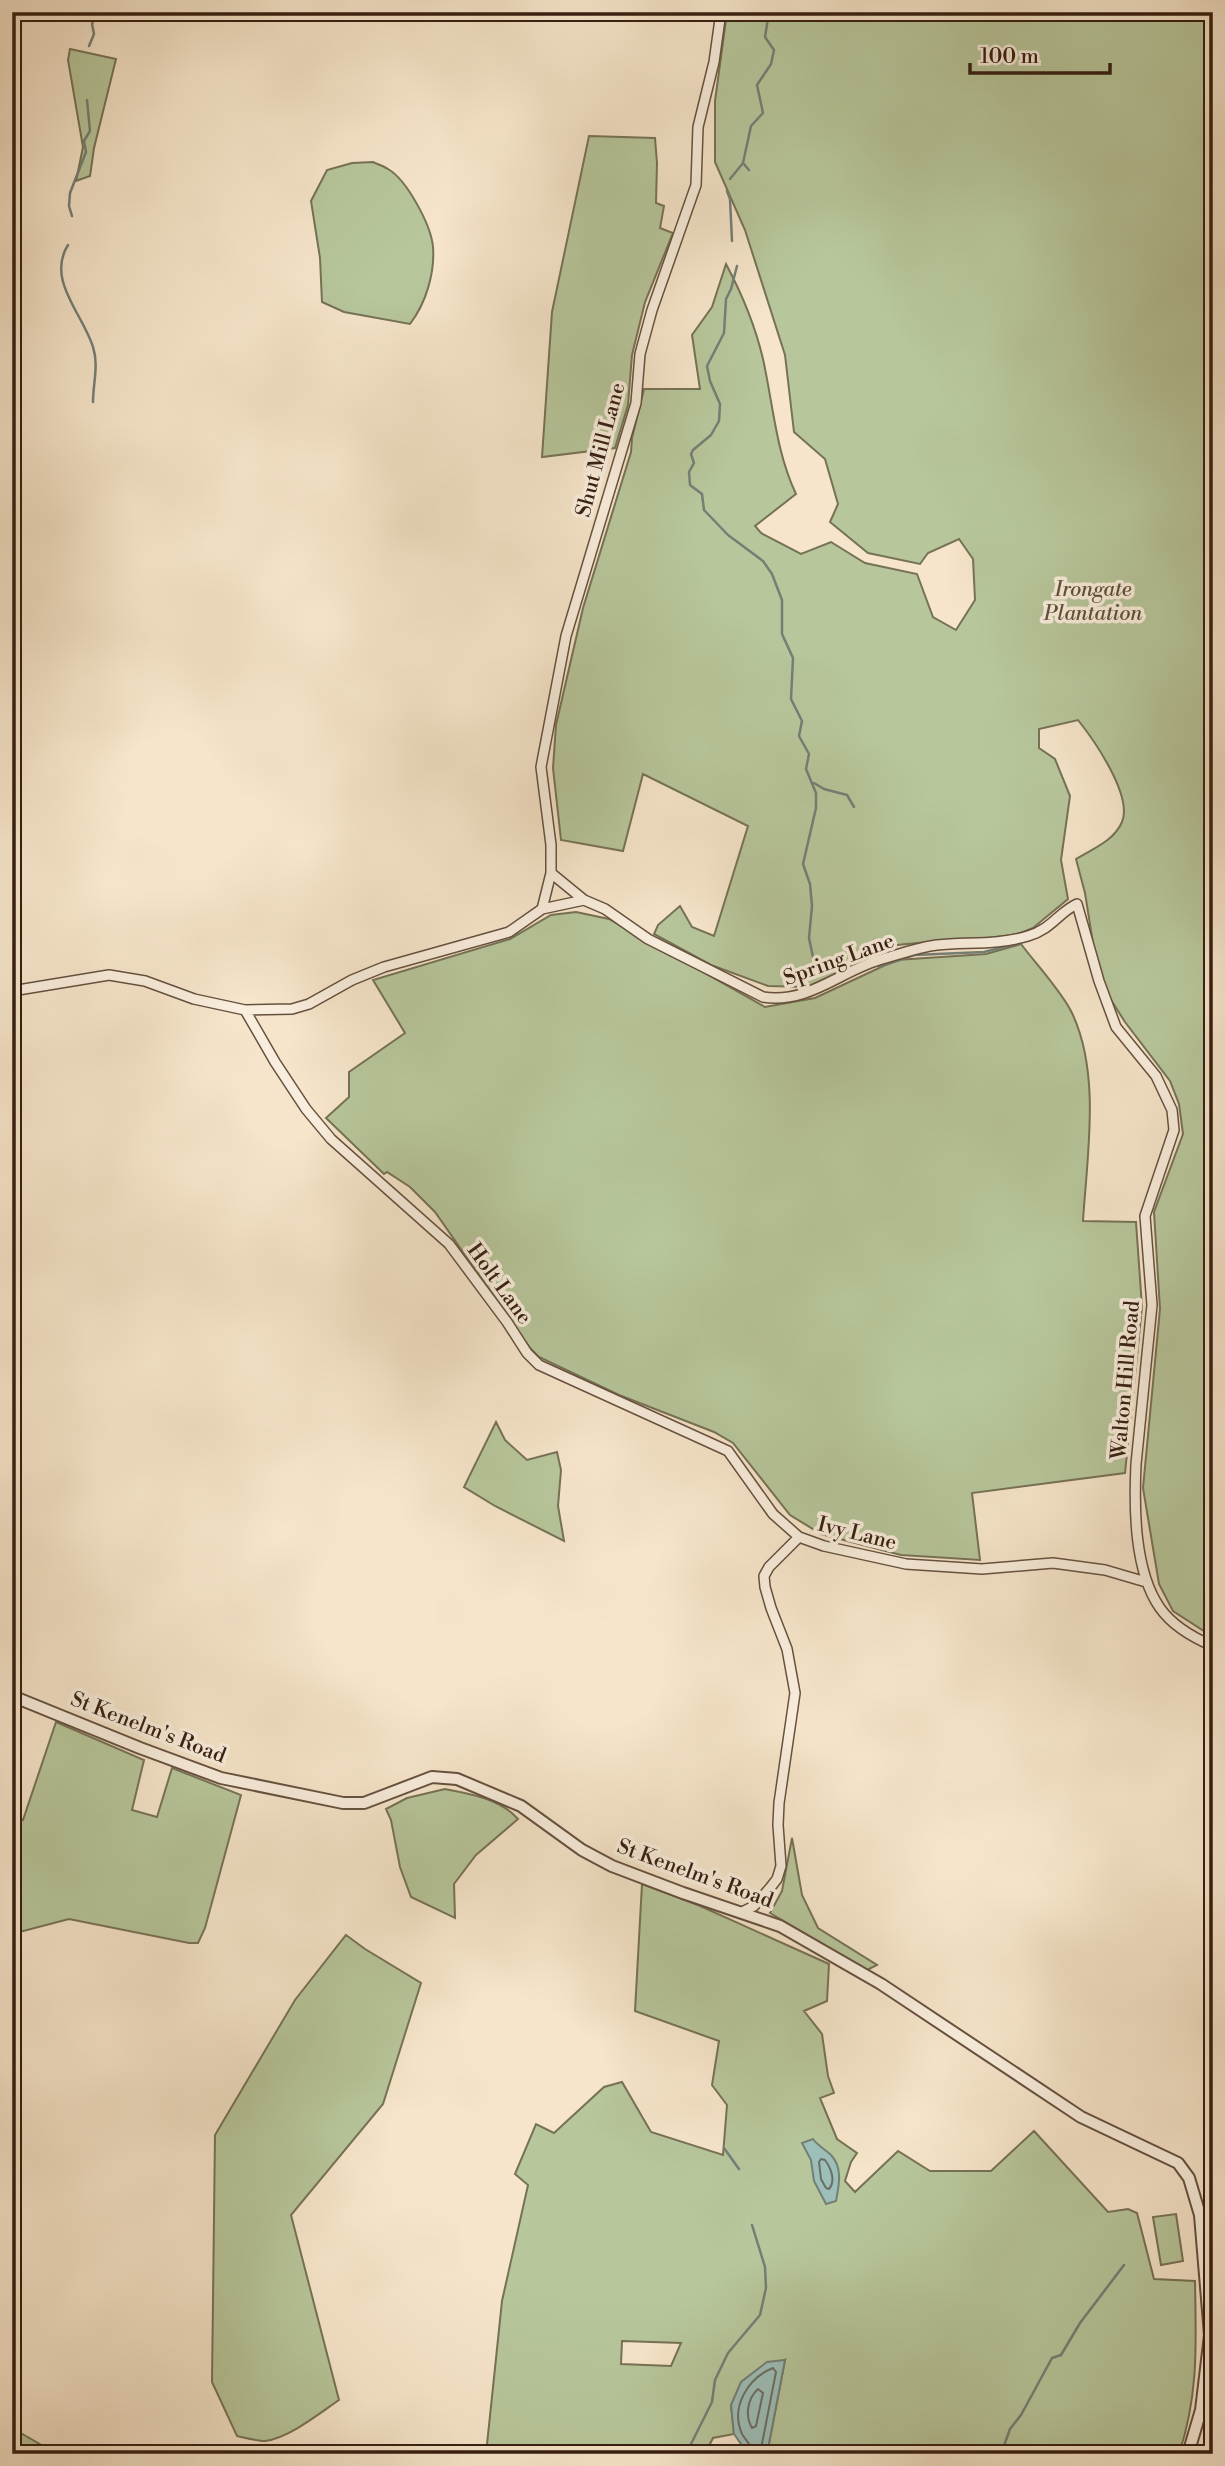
<svg xmlns="http://www.w3.org/2000/svg" width="1225" height="2466" viewBox="0 0 1225 2466" font-family="'Libre Bodoni',serif">
<style>
.green{fill:#b7c69b;stroke:#767256;stroke-width:2;fill-rule:evenodd}
.water{fill:#9dbfb9;stroke:#747f76;stroke-width:2}
.lines{fill:none;stroke-linecap:round;stroke-linejoin:round}
.shore{stroke:#6a6e65;stroke-width:2}
.stream{stroke:#747f76;stroke-width:2.5}
.minor-casing{stroke:#66503f;stroke-width:12}
.tertiary-casing{stroke:#66503f;stroke-width:14}
.minor{stroke:#f9eedd;stroke-width:9}
.tertiary{stroke:#f9eedd;stroke-width:10}
.labels{text-anchor:middle;dominant-baseline:central;stroke-width:7;stroke-linejoin:round;paint-order:stroke}
.street-label{font-size:21px;fill:#361e11;stroke:#f9eedd}
.park-label{font-size:21px;font-style:italic;fill:#5d503a;stroke:#f9eedd}
</style>
<rect width="100%" height="100%" fill="#f6e5ca"/>
<filter id="stains"><feTurbulence type="fractalNoise" baseFrequency=".00286" numOctaves="4"/><feColorMatrix values="0 0 0 0 .2 0 0 0 0 .09 0 0 0 0 .02 0 0 0 .5 -.17"/></filter>
<radialGradient id="worn" r=".72"><stop offset=".6" stop-color="#630" stop-opacity="0"/><stop offset="1" stop-color="#630" stop-opacity=".3"/></radialGradient>
<!-- green -->
<path class="green" d="M727 12H1213V1634L1207 1633 1173 1611 1159 1584 1143 1488 1160 1309 1154 1212 1183 1134 1179 1104 1170 1081 1125 1022 1099 981 1085 893 1076 859C1092 849 1114 841 1122 822 1133 796 1094 740 1078 720L1039 729V748L1055 759 1070 796 1061 860 1068 899 1033 928 1018 934 989 938 959 939 897 945 807 987 768 986 711 965 654 934 658 925 680 906 692 927 714 936 748 826 643 774 623 851 561 840 553 768 556 725 583 608 631 452 632 438 644 389H700L692 335 712 307 726 264C742 294 755 325 763 359 773 404 776 452 796 494L755 526 761 533 801 554 831 542 865 563 917 574 933 617 956 630 975 600 973 559 959 539 928 553 920 564 868 553 830 522 838 504 825 459 794 432 785 355 745 230 715 162V101Z
M70 49 116 59 94 148 90 176 76 181 83 147 68 60Z
M589 136 655 138 657 163 656 203 664 206 660 228 673 233 645 302 632 355 628 405 615 448 542 457 552 312Z
M373 162C377 164 383 166 388 169 407 180 431 225 433 247 435 273 426 303 410 324L344 312 322 302 320 258 311 201 327 170 352 163Z
M576 912 609 919 765 1007 815 998 896 960 986 954 1021 944C1036 964 1062 992 1072 1013 1101 1074 1087 1156 1083 1221L1136 1222 1142 1307 1125 1473 972 1493 980 1560 901 1555 821 1534 790 1515 733 1443 714 1432 619 1395 539 1357 530 1348 435 1212 410 1187 387 1172 384 1174 326 1118 349 1097V1072L405 1033 373 980 510 939 551 915Z
M496 1422 505 1440 527 1460 557 1452 561 1470 558 1506 564 1541 495 1506 464 1487Z
M56 1722 144 1760 132 1810 157 1817 172 1768 241 1795 205 1928 198 1943H189L69 1919 12 1934V1817L23 1820Z
M445 1789C472 1794 500 1799 518 1819L476 1855 454 1884 455 1918 411 1897 400 1867 391 1820 386 1809 407 1798Z
M792 1838 802 1895 818 1928 877 1965 867 1970 770 1913 782 1891Z
M642 1884 698 1905 829 1964 827 2001 804 2011 822 2034 828 2076 834 2093 820 2098 837 2139 857 2153 851 2162 845 2181 855 2192 898 2151 930 2171H991L1034 2131 1108 2212 1128 2209 1137 2213 1154 2279 1195 2281C1196 2343 1199 2393 1179 2454H767L785 2360 731 2405 734 2434 713 2438 705 2454H486L502 2301 528 2185 515 2174 536 2124 554 2133 604 2087 622 2082 651 2132 723 2155 727 2105 712 2085 719 2041 635 2011ZM622 2341 681 2343 671 2366 621 2364Z
M346 1935 365 1949 421 1983 383 2104 291 2215 339 2400C320 2413 289 2438 265 2441 257 2441 246 2438 237 2436L212 2382 215 2135 295 2000Z
M1176 2214 1183 2261 1161 2265 1153 2217Z
M12 2428 57 2454H12Z"/>
<!-- water -->
<path class="water" d="M813 2139C818 2146 825 2149 831 2155 843 2168 839 2185 836 2201L826 2204 814 2181 811 2160 802 2143Z
M785 2360 767 2454H748L734 2434 731 2405 741 2382 767 2362Z"/>
<g class="lines">
<!-- shore -->
<path class="shore" d="M821 2159 825 2160C831 2168 836 2181 829 2189L826 2188 821 2179 819 2162Z
M758 2389 763 2393 756 2426 752 2428C745 2416 747 2399 758 2389Z
M753 2454C752 2445 746 2441 742 2434 730 2407 748 2378 773 2368L776 2372 760 2454"/>
<!-- stream -->
<path class="stream" d="M89 46 94 34 92 24 96 15 95 12
M743 163 749 170
M730 179 743 163 751 126 763 113 757 85 771 64 774 50 765 37 769 12
M727 191 730 199 732 241
M72 216 69 206 70 193 86 152 84 141 90 131 87 100
M68 245C46 280 83 314 93 347 99 365 93 383 93 402
M737 266 731 289 726 299 724 333 707 366 710 381 720 404 719 421 711 435 693 450 691 454 694 463 689 472 690 485 702 494 704 510 728 535 763 561 772 574 782 600V634L793 658 791 699 802 721 799 736 809 754 806 769 816 793V808L803 864 810 884 812 906 809 938 814 962 812 972 814 977
M814 783 824 789 847 795 854 807
M879 967 914 955 984 952 1020 943
M724 2148 739 2169
M686 2454 712 2402 715 2380 728 2353 760 2315 766 2288 765 2267 752 2225
M1001 2454 1010 2429 1021 2415 1052 2358 1061 2355 1080 2323 1124 2265"/>
<defs>
<path id="minor" d="M551 873 584 900
M542 909 584 900 605 909 648 939 763 997C808 1004 839 972 879 960 898 955 918 947 937 945 968 942 998 945 1028 936 1052 929 1059 912 1077 904L1099 981 1116 1027 1156 1076 1172 1110 1174 1130 1145 1216 1152 1305 1136 1464C1134 1507 1134 1571 1160 1608 1172 1625 1194 1638 1213 1646
M12 991 109 975 145 981 194 999 245 1010 292 1009 309 1004 352 980 384 967 509 932 542 909 551 873V845L541 767 566 636 636 403 640 354 652 310 696 185 698 127 714 62 721 12
M245 1010 275 1062 306 1109 331 1139 449 1244 507 1322 527 1353 539 1365 728 1451 773 1514 799 1537 824 1546 906 1564 982 1569 1053 1563 1105 1570 1146 1582
M742 1912 754 1906 770 1888 777 1879 781 1866 778 1825 779 1803 795 1693 787 1649 771 1608 765 1587 764 1576 769 1567 799 1537"/>
<path id="tertiary" d="M12 1696 140 1748 221 1778 343 1803H364L432 1777 457 1779 521 1806 582 1850 612 1866 683 1893 780 1926 881 1984 1081 2117 1178 2163 1189 2178 1200 2215 1210 2335H1213
M1188 2454 1201 2410 1210 2335"/>
</defs>
<!-- minor casing -->
<use href="#minor" class="minor-casing"/>
<!-- tertiary casing -->
<use href="#tertiary" class="tertiary-casing"/>
<!-- minor -->
<use href="#minor" class="minor"/>
<!-- tertiary -->
<use href="#tertiary" class="tertiary"/>
</g>
<g class="labels">
<!-- street labels -->
<g class="street-label">
<text transform="translate(601 450) rotate(-75)">Shut Mill Lane</text>
<text transform="translate(839 960) rotate(-20)">Spring Lane</text>
<text transform="translate(499 1284) rotate(54)">Holt Lane</text>
<text transform="translate(1126 1380) rotate(-85)">Walton Hill Road</text>
<text transform="translate(857 1534) rotate(14)">Ivy Lane</text>
<text transform="translate(148 1728) rotate(21)">St Kenelm's Road</text>
<text transform="translate(695 1874) rotate(20)">St Kenelm's Road</text>
</g>
<!-- park labels -->
<g class="park-label">
<text x="1093" y="590">Irongate<tspan x="1093" dy="24">Plantation</tspan></text>
</g>
</g>
<!-- margin -->
<rect width="1225" height="2466" fill="none" stroke="#f6e5ca" stroke-width="42"/>
<rect x="14" y="14" width="1197" height="2438" fill="none" stroke="#361e11" stroke-width="3.5"/>
<rect x="21" y="21" width="1183" height="2424" fill="none" stroke="#361e11" stroke-width="2"/>
<!-- scale -->
<path d="M970 63v10h140v-10" fill="none" stroke="#361e11" stroke-width="3.5"/>
<text x="980" y="63" font-size="21" fill="#361e11" stroke="#f9eedd" stroke-width="5" paint-order="stroke">100 m</text>
<rect width="100%" height="100%" filter="url(#stains)"/>
<rect width="100%" height="100%" fill="url(#worn)"/>
</svg>
